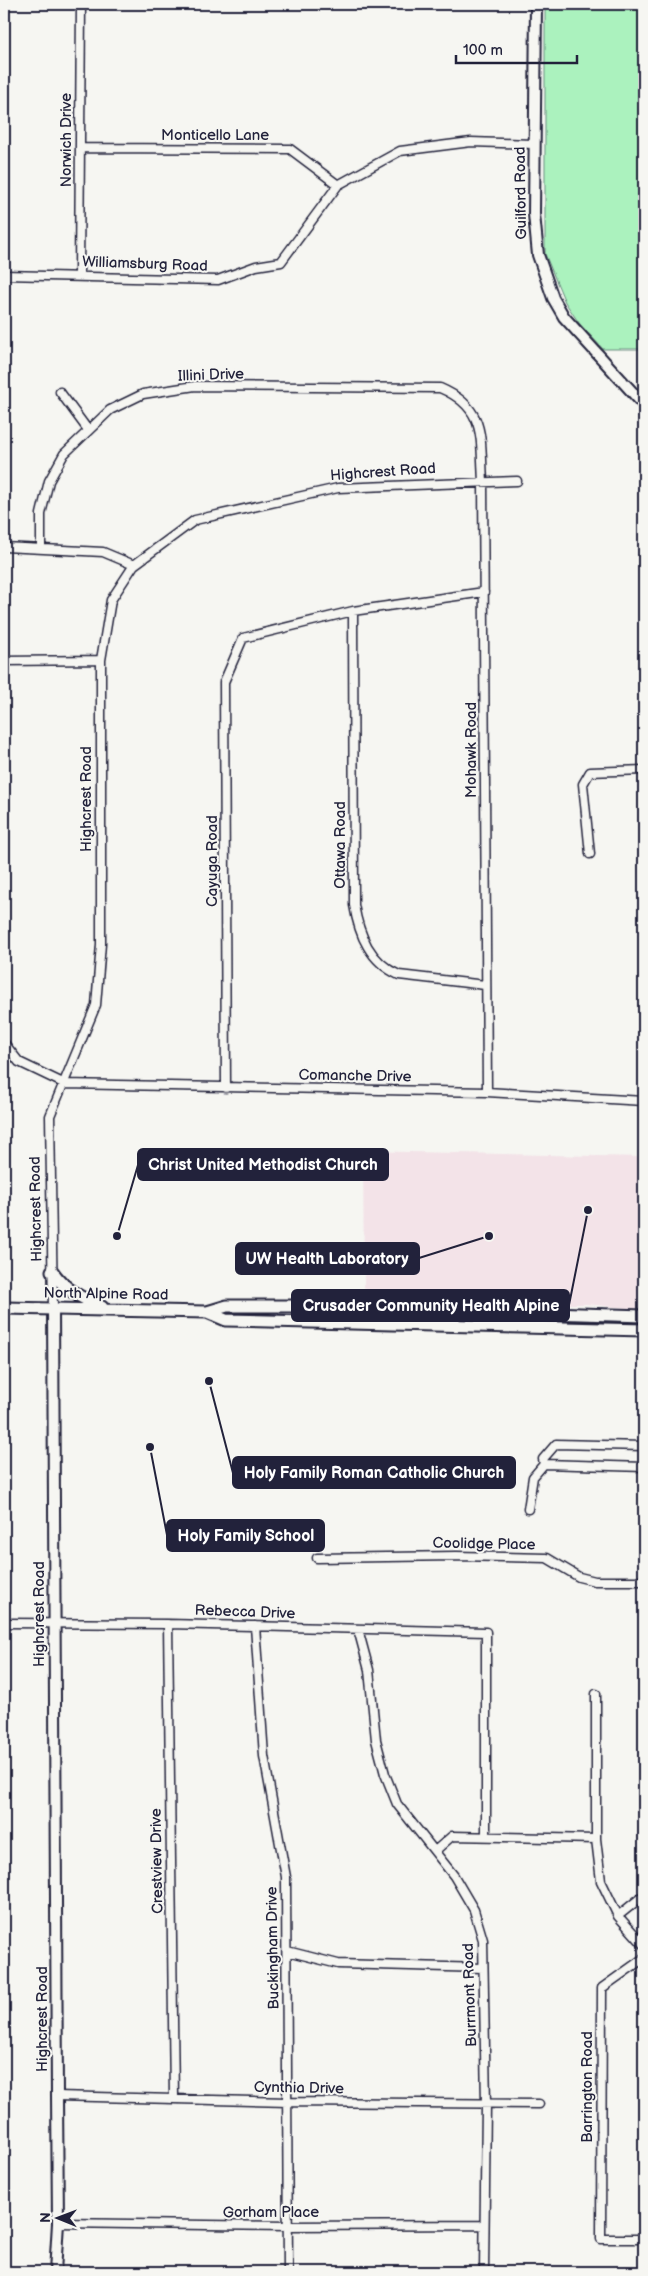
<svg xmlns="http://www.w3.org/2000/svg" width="648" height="2276" viewBox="0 0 648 2276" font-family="'Balsamiq Sans',sans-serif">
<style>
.built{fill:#f3e3e8}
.grass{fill:#abf2be;stroke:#668a7c}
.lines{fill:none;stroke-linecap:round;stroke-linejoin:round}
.minor-casing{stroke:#22223b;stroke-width:11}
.tertiary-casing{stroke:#22223b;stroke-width:14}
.secondary-casing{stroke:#22223b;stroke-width:15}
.minor{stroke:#f6f6f2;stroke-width:8}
.tertiary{stroke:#f6f6f2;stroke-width:10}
.secondary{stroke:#f6f6f2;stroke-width:11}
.labels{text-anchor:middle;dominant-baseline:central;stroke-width:4;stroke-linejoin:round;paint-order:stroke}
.street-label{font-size:15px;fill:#22223b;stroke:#f6f6f2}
.leader{fill:none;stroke:#22223b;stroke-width:2}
.callout-dot{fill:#22223b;stroke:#f6f6f2;stroke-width:2}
.callout{fill:#22223b;stroke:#22223b;stroke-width:2}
.callout-label{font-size:16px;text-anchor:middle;font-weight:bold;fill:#fff}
</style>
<rect width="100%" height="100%" fill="#f6f6f2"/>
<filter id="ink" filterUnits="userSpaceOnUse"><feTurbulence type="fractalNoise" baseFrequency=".02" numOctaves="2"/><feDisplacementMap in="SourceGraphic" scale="10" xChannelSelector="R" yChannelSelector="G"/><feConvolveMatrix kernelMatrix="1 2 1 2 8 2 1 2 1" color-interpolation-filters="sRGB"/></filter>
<g filter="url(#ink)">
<!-- built -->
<path class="built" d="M363 1151 644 1157V1310L586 1304H552L548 1302 530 1301 525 1304 369 1295 364 1287Z"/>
<!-- grass -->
<path class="grass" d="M545 4H644V349H603L579 323 565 302 545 254Z"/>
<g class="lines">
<defs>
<path id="minor" d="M80 148 290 149 338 185
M4 275 218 280 256 266 281 262 338 185 400 151 471 142 534 144
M79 276 81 4
M60 392 88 430
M4 547 103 552 134 565
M41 548V514L49 481 64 454 110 410 143 394 195 386 440 388C487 408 480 438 483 481L487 1092
M353 611 354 905C359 935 370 962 399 975L485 985
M4 661 101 660
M590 854 583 784 590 772 644 770
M4 1043 19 1062 65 1084 487 1092 644 1101
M226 1088 224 682 243 638 353 611 484 592
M53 1308 50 1116 96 1005 101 944V660L111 600 134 565 195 520 338 488 517 481
M644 1446 556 1444 543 1459 544 1464 644 1467
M528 1509 533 1477 544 1464
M317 1558 456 1556 547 1558 579 1577 595 1581H644
M4 1623 168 1624 486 1632V1836
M168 1624 174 2098
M255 1626 264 1756 286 1877 288 2272
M358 1629 369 1670 376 1740 385 1774 397 1804 454 1876 474 1910 483 1940 486 2104 484 2272
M596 1694V1839L601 1881 618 1916 644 1945
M435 1851 452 1836 596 1839
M618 1916 644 1895
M287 1951 338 1964 483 1968
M644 1958 602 1988 601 2239H644
M57 2096 288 2102 539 2104
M58 2223 288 2226 484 2225"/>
<path id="tertiary" d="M536 4 534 214 538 255 553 298 564 317 644 405
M53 1308 57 2096 58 2223 55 2272"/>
<path id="secondary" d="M52 1271C65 1290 81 1298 102 1307
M4 1308 207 1312 227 1306H323L644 1316
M207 1312 226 1320 644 1330"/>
</defs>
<!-- minor casing -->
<use href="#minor" class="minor-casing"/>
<!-- tertiary casing -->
<use href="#tertiary" class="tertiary-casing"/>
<!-- secondary casing -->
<use href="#secondary" class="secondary-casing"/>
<!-- minor -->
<use href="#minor" class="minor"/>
<!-- tertiary -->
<use href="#tertiary" class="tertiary"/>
<!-- secondary -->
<use href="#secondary" class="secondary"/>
</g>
</g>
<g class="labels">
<!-- street labels -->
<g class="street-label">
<text x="215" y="135">Monticello Lane</text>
<text transform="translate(66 140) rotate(-90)">Norwich Drive</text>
<text transform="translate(521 193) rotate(-91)">Guilford Road</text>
<text transform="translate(145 264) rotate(2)">Williamsburg Road</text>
<text transform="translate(211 375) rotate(-2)">Illini Drive</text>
<text transform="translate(383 472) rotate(-4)">Highcrest Road</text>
<text transform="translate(471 750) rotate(-90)">Mohawk Road</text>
<text transform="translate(86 799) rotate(-90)">Highcrest Road</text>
<text transform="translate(340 845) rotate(-90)">Ottawa Road</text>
<text transform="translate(212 861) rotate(-90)">Cayuga Road</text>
<text transform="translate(355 1076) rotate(1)">Comanche Drive</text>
<text transform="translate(36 1209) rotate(-91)">Highcrest Road</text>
<text transform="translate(106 1294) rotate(1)">North Alpine Road</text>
<text transform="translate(484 1544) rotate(1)">Coolidge Place</text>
<text transform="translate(245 1612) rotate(2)">Rebecca Drive</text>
<text transform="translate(39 1614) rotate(-90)">Highcrest Road</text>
<text transform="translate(157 1861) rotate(-91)">Crestview Drive</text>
<text transform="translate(273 1948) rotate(-91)">Buckingham Drive</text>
<text transform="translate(470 1995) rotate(-92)">Burrmont Road</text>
<text transform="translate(42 2019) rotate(-90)">Highcrest Road</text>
<text transform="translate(587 2087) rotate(-90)">Barrington Road</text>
<text transform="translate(299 2088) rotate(1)">Cynthia Drive</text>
<text x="271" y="2212">Gorham Place</text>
</g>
</g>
<!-- callouts -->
<path class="leader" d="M117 1236L138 1165M489 1236L419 1258M588 1210L569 1305M209 1381L233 1473M150 1447L167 1535"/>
<g class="callout-dot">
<circle cx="117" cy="1236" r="5"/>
<circle cx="489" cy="1236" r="5"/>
<circle cx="588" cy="1210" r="5"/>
<circle cx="209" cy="1381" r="5"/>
<circle cx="150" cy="1447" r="5"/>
</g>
<g class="callout">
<rect x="138" y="1149" width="250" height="31" rx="5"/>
<rect x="236" y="1243" width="183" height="31" rx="5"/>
<rect x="292" y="1290" width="277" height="31" rx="5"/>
<rect x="233" y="1457" width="282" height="31" rx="5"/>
<rect x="167" y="1520" width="157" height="31" rx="5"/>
</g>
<g class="callout-label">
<text x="263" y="1170">Christ United Methodist Church</text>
<text x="327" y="1264">UW Health Laboratory</text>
<text x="431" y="1311">Crusader Community Health Alpine</text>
<text x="374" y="1478">Holy Family Roman Catholic Church</text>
<text x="246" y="1541">Holy Family School</text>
</g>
<!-- margin -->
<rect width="648" height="2276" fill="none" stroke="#f6f6f2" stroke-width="20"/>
<rect x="10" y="10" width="628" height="2256" fill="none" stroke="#22223b" stroke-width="2" filter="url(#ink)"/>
<!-- north arrow -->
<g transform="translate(58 2218) rotate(271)" stroke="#f6f6f2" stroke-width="4" paint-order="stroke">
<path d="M0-4L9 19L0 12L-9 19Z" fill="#22223b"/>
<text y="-8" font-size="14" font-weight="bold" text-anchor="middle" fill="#22223b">N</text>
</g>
<!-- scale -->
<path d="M456 55v8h121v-8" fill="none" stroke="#22223b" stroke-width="2.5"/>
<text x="463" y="55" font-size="15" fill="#22223b" stroke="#f6f6f2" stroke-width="4" paint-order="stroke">100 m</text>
</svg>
